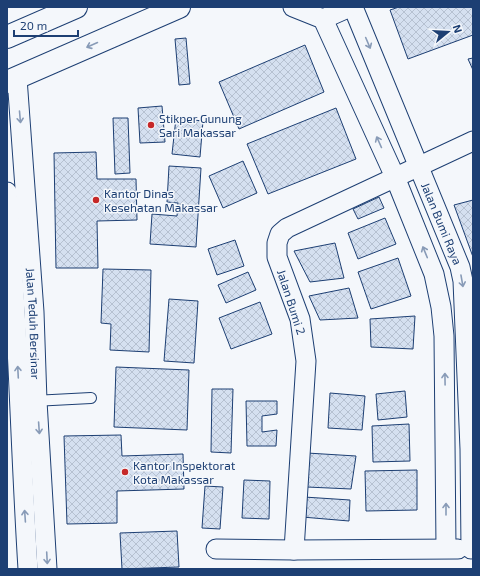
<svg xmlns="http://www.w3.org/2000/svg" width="480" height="576" viewBox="0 0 480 576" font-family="'Exo 2',sans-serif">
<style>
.building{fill:url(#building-cross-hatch);stroke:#1d3f73}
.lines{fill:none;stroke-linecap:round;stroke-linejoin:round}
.service-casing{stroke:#1d3f73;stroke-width:12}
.minor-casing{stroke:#1d3f73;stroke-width:21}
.trunk-casing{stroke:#1d3f73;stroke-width:24}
.service{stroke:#f4f7fb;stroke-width:10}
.minor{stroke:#f4f7fb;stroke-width:19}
.trunk{stroke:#f4f7fb;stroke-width:22}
.oneway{stroke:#889bb7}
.poi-dot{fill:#c62828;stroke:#f4f7fb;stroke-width:1.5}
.labels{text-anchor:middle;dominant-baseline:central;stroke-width:3;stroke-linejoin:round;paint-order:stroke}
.poi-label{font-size:12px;fill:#1d3f73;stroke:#f4f7fb;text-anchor:start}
.street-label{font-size:12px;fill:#1d3f73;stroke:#f4f7fb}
</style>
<defs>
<pattern id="building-cross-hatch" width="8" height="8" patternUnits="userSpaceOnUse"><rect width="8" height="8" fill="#d5e0f0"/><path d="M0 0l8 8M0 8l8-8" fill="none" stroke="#b6c1d1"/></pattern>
</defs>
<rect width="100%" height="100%" fill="#f4f7fb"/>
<!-- building -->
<path class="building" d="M399 7H473V35L408 59 390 10Z
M186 38 190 84 179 85 175 39Z
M305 45 324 92 239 129 219 82Z
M473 58V70L468 59Z
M162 106 165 142 140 143 138 108Z
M336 108 356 159 268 194 247 144Z
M113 118H128L130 173 115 174Z
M176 118 203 121 200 157 172 154Z
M96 152 97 179H136L137 220 97 221 98 268H56L54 153Z
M243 161 257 193 223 208 209 176Z
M169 166 201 168 196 247 150 244 152 214 177 216 178 203 167 202Z
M379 197 384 208 358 219 353 209Z
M473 200V257L454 205Z
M385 218 396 244 358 259 348 233Z
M235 240 244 266 217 275 208 249Z
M335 243 344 278 310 282 294 251Z
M398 258 411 296 371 309 358 272Z
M103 269 151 270 149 352 110 350 111 324 101 323Z
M248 272 256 290 226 303 218 285Z
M349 288 358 318 320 320 309 296Z
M169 299 198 301 194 363 164 361Z
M260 302 272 334 231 349 219 318Z
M415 316 413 349 371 347 370 319Z
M116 367 189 370 187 430 114 427Z
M212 389H233L231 453 211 452Z
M405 391 407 417 378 420 376 394Z
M330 393 365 396 362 430 328 428Z
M246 401H277V414L262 416V432L277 430 276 446H247Z
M409 424 410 461 373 462 372 426Z
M121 435 122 456 183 454 184 489 117 491V523L67 524 64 436Z
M307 453 356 456 351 489 307 487Z
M417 470V510L366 511 365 471Z
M244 480 270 481 269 519 242 518Z
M205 486 223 487 220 529 202 528Z
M304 497 350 500 349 521 302 517Z
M177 531 179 567 122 569 120 533Z"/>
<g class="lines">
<defs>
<path id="service" d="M33 401 91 398"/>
<g id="minor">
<path d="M293 7 323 19 395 177 434 274 441 307 444 336 446 548"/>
<path id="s1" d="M353 7 460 267 463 281 470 449 471 549"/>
<path d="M323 19 350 7"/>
<path id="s2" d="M17 78 34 312 37 401 47 569"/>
<path d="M7 192C18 317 20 443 28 569"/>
<path d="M216 549 294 550 458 549"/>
<path d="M294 550 306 361 300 319 277 257V243L280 234 287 228 473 141"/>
</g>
<path id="trunk" d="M7 37 76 7
M7 82 179 7"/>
</defs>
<!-- service casing -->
<use href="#service" class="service-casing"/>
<!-- minor casing -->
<use href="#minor" class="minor-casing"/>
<!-- trunk casing -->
<use href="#trunk" class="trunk-casing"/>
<!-- service -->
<use href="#service" class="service"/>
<!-- minor -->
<use href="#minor" class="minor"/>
<!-- trunk -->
<use href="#trunk" class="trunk"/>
</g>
<!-- one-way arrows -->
<defs><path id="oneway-shaft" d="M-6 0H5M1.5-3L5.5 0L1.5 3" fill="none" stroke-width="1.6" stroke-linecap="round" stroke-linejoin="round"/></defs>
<g class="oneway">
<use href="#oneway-shaft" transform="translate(368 43) rotate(67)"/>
<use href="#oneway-shaft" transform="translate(92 45) rotate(156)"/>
<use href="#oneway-shaft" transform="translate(20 117) rotate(85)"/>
<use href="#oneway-shaft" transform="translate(379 142) rotate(-114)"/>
<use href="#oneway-shaft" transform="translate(425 252) rotate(-112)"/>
<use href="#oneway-shaft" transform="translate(462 281) rotate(80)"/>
<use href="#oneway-shaft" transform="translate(18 372) rotate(-93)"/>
<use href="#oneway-shaft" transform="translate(445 379) rotate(-91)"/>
<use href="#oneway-shaft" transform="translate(39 428) rotate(86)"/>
<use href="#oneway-shaft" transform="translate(446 509) rotate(-90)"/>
<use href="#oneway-shaft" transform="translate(25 516) rotate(-94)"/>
<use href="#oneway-shaft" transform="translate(47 558) rotate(87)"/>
</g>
<!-- markers -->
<g class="poi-dot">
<circle cx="151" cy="125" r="4"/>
<circle cx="96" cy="200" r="4"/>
<circle cx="125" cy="472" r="4"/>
</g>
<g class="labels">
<!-- poi labels -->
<g class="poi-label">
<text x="159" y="118">Stikper Gunung<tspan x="159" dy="14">Sari Makassar</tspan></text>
<text x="104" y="193">Kantor Dinas<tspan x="104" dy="14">Kesehatan Makassar</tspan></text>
<text x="133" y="465">Kantor Inspektorat<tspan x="133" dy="14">Kota Makassar</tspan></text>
</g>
<!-- street labels -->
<g class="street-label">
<text stroke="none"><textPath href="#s1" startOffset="234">Jalan Bumi Raya</textPath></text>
<text transform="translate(292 302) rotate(72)">Jalan Bumi 2</text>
<text stroke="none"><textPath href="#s2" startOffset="246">Jalan Teduh Bersinar</textPath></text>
</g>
</g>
<!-- border -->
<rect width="480" height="576" fill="none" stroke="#1d3f73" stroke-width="16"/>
<!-- north arrow -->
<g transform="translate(448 32) rotate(72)" stroke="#f4f7fb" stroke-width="3" paint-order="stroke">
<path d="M0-3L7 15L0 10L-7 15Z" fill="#1d3f73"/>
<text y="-6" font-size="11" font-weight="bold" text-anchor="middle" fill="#1d3f73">N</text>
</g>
<!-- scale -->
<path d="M14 30v6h64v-6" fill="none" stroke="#1d3f73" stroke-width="2"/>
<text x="20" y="30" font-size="12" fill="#1d3f73" stroke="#f4f7fb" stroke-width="3" paint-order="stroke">20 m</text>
</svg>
